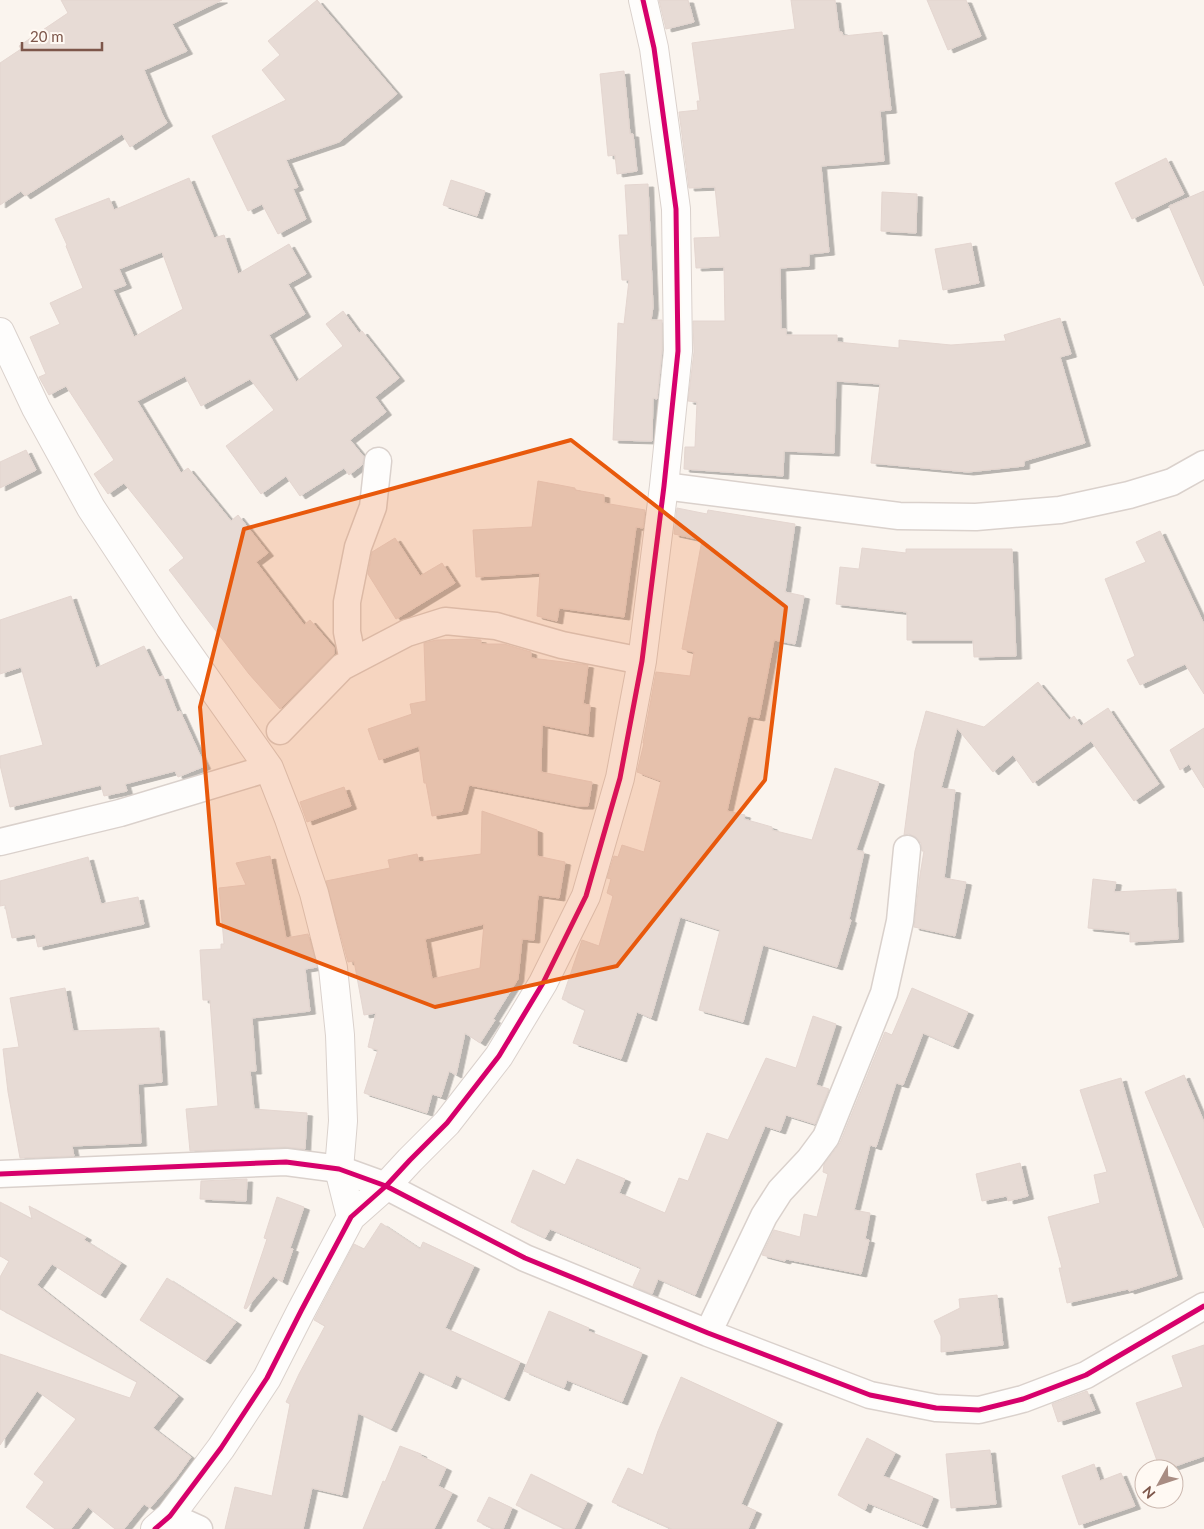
<svg xmlns="http://www.w3.org/2000/svg" width="1204" height="1529" viewBox="0 0 1204 1529" font-family="Lato,sans-serif">
<style>
.building{fill:#e7dbd5;stroke:#e4d6d0;fill-rule:evenodd;filter:url(#shadow)}
.lines{fill:none;stroke-linecap:round;stroke-linejoin:round}
.minor-casing{stroke:#dad1cc;stroke-width:29}
.tertiary-casing{stroke:#dad1cc;stroke-width:30}
.minor{stroke:#fefdfc;stroke-width:26}
.tertiary{stroke:#fefdfc;stroke-width:28}
.cycleway-casing{stroke:#fff9f3;stroke-width:8}
.cycleway{stroke:#d6006c;stroke-width:5}
.marked{fill:#e8590c;fill-opacity:0.2;stroke:#e8590c;stroke-width:4;stroke-linejoin:round}
</style>
<defs>
<filter id="shadow"><feDropShadow dx="5.5" dy="3" stdDeviation="0" flood-color="#0004"/></filter>
</defs>
<rect width="100%" height="100%" fill="#faf4ee"/>
<!-- building -->
<path class="building" d="M61 0H222L172 24 187 51 144 70 162 114 167 123 130 147 122 134 25 196 21 191 0 205V63L21 49 19 46 68 13Z
M317 0 397 94 339 142 286 160 298 187 293 189 306 219 278 234 262 204 248 211 212 136 286 100 262 70 280 55 268 41Z
M659 0H688L694 22 666 29Z
M791 0H835L839 32H842L843 36 882 32 891 110 880 111 884 161 821 166 829 252 809 254V266L780 268 781 329H786V335H837V342L899 348V340L951 345 1006 341 1004 335 1060 318 1071 354 1060 357 1085 443 1024 461V466L968 472 871 463 880 384 836 381 834 453 784 451 783 476 684 469 685 447H695L697 402 688 401 694 352 693 321H725L724 267 696 268 694 238 720 237 715 187 689 188 679 112 698 110 697 101H700L692 43 795 29Z
M927 0H966L981 36 948 50Z
M624 71 630 134H633L637 171 617 174 615 155 608 156 600 74Z
M1166 158 1184 194 1132 219 1115 183Z
M189 178 214 238 224 235 238 274 289 244 306 274 288 284 305 314 269 335 296 382 343 346 326 324 343 311 359 333 362 331 399 378 375 397 386 412 350 440 364 457 362 465 349 475 344 468 300 496 286 476 261 494 226 446 274 410 250 379 201 406 185 376 137 401 181 473 188 468 231 521 238 515 268 553 256 562 304 625 310 620 334 648V654L280 709 249 674 169 570 184 558 124 483 108 494 94 474 114 460 66 386 49 395 39 377 46 374 30 337 60 324 50 303 83 288 66 246 67 245 55 219 109 198 114 210ZM162 252 183 309 134 337 113 290 126 285 119 269Z
M451 180 485 191 477 216 443 205Z
M648 184 653 307 651 320H662V350L657 399 653 398 652 441 613 440 618 323 624 324 629 280H622L619 235H628L625 185Z
M1204 191V286L1169 206Z
M882 192 917 194 916 233 881 231Z
M971 243 979 283 943 290 935 249Z
M26 450 36 470 0 488V462Z
M538 481 575 488V490L604 495V503L645 510 643 528 636 527 624 617 559 608 557 621 537 616 540 573 476 577 473 530 532 527Z
M677 508 707 514 708 510 795 524 785 592 804 596 795 644 774 640 759 718 748 716 727 811 745 815 744 819 772 827V830L812 840 835 768 879 782 856 850 864 852 849 919 851 920 837 967 763 945 743 1022 699 1010 720 930 680 917 651 1018 637 1012 621 1059 573 1043 585 1010 562 999 582 940 599 946 613 896 607 893 611 879 607 878 614 856 618 857 622 845 644 852 661 781 637 772 644 743H643L656 672 690 676 694 652 682 649 702 540 674 534Z
M1160 531 1204 624V694L1185 664 1140 685 1127 660 1135 656 1105 579 1146 562 1136 542Z
M395 538 420 576 442 563 455 583 396 619 368 574 372 552Z
M862 548 906 553V549H1012L1016 656 974 657 973 640H907V612L836 604 840 567 859 569Z
M71 596 96 668 144 646 159 677 163 676 177 712 180 711 205 766 178 777 175 771 125 784 127 791 104 796 101 785 10 807 0 765V756L43 745 21 667 0 674V620Z
M471 639 481 640V644H504L531 652V658L588 665 583 704 590 705 588 734 542 725 541 772 592 782 588 806H578L469 785 462 811 432 816 426 783H424L419 746 379 760 368 729 412 714 410 704 426 701 424 643 436 640Z
M1038 682 1069 720 1074 716 1081 726 1108 708 1159 784 1134 801 1091 741 1033 783 1013 755 993 772 957 728 941 788 955 790 944 878 966 882 955 936 914 927 920 875 924 851H922L921 843 916 837 909 834 904 835 915 751 926 711 984 727Z
M1204 728V788L1189 764 1180 770 1170 750Z
M344 787 351 806 307 822 300 802Z
M482 811 537 830V856L565 862 559 898 538 895 534 940 522 939 518 979 493 1019 495 1020 480 1043 465 1033 456 1075 449 1071 441 1097 432 1094 427 1113 364 1093 378 1050 368 1047 376 1013 364 1015 354 961 348 962 326 881 390 868 388 860 417 854 419 862 481 854ZM484 924 480 968 432 979 425 939Z
M270 856 286 938 308 934 317 967 305 969 310 1011 252 1018 256 1071H250L254 1109 307 1113 305 1149 285 1147 190 1151 186 1109 218 1106 210 1000H203L200 950 221 949V944H224L219 888 246 885 236 863Z
M88 857 101 904 138 897 144 924 38 947 35 934 12 938 5 905 0 906V881Z
M1093 879 1116 882 1114 892 1176 889 1178 939 1130 942V932L1088 928Z
M65 988 73 1031 159 1028 162 1082 138 1084 141 1143 72 1146 74 1156 20 1158 8 1092 3 1049 19 1047 10 998Z
M912 988 968 1012 953 1046 923 1033 903 1085 896 1083 876 1147 870 1145 854 1210 870 1213 865 1239 869 1240 861 1274 786 1259 785 1261 762 1255 774 1230 800 1237 804 1214 817 1217 828 1174 823 1172 824 1164 840 1143 885 1032 892 1035Z
M813 1016 836 1024 816 1085 829 1089 815 1124 786 1115 780 1131 765 1126 695 1295 658 1279 652 1294 633 1286 641 1268 550 1229 545 1238 511 1222 533 1170 565 1185 577 1159 625 1179 619 1193 665 1213 679 1178 688 1181 707 1133 728 1140 766 1058 796 1068Z
M1184 1075 1204 1122V1228L1145 1092Z
M1121 1078 1177 1276 1129 1291 1128 1289 1067 1303 1059 1268H1062L1048 1217 1100 1203 1094 1175 1107 1172 1080 1090Z
M1020 1163 1028 1196 1008 1201 1007 1196 982 1201 976 1174Z
M247 1179 246 1201 200 1199 201 1181Z
M277 1197 304 1207 290 1248 293 1249 282 1282 273 1276 246 1309 244 1308 267 1239 264 1238Z
M0 1202 32 1219 29 1206 86 1237 84 1240 121 1263 100 1295 52 1264 37 1285 178 1396 153 1428 191 1457 176 1478 150 1508 144 1504 124 1529H115L88 1507 71 1529H55L26 1507 44 1482 34 1474 76 1419 37 1391 0 1445V1354L130 1398 137 1382 0 1309V1277L9 1261 0 1256Z
M381 1223 420 1249 423 1242 474 1266 445 1328 520 1362 504 1398 456 1375 451 1386 419 1371 391 1429 358 1413 342 1495 312 1488 303 1529H225L235 1487 272 1496 290 1404 286 1402 299 1374 325 1326 314 1320 354 1244 364 1249Z
M167 1278 236 1322 205 1361 140 1320Z
M997 1295 1003 1345 941 1352V1336L934 1321 960 1308 959 1299Z
M549 1311 589 1328 588 1331 642 1353 622 1402 567 1380 564 1388 524 1371Z
M1204 1345V1456L1167 1469H1160L1136 1403 1183 1387 1172 1356Z
M681 1377 777 1421 741 1504 756 1511 748 1529H672L612 1502 628 1468 643 1475 658 1431Z
M1087 1391 1095 1410 1058 1422 1052 1404Z
M867 1438 895 1453 883 1476 933 1497 922 1525 868 1503 865 1510 838 1495Z
M400 1446 421 1454V1456L446 1468 438 1486 452 1493 434 1529H363L383 1481 385 1482Z
M990 1450 996 1504 951 1508 946 1454Z
M1094 1464 1100 1481 1121 1473 1135 1506 1079 1525 1062 1476Z
M531 1474 587 1502 574 1529H565L516 1505Z
M489 1497 512 1508 503 1529H494L477 1521Z"/>
<g class="lines">
<defs>
<path id="minor" d="M664 486 899 516 976 517 1060 510 1129 495 1172 482 1204 464
M353 661 347 632V602L358 547 373 507 378 461
M280 731 342 667 407 633 445 621 496 626 562 645 642 661
M0 842 120 813 269 768
M0 1174 286 1162 339 1169 386 1186 525 1258 708 1333 870 1395 936 1408 979 1410 1023 1399 1086 1375 1204 1306
M708 1333 764 1216 780 1191 809 1160 826 1137 884 993 900 921 907 849
M170 1516 199 1529"/>
<path id="tertiary" d="M0 332 36 408 91 508 170 628 269 768 289 819 314 893 333 968 340 1035 343 1121 339 1169 351 1217
M155 1529 170 1516 221 1448 267 1378 301 1311 351 1217 386 1186 410 1160 447 1123 499 1056 543 983 586 896 620 778 642 661 664 486 678 351 676 209 654 48 643 0"/>
</defs>
<!-- minor casing -->
<use href="#minor" class="minor-casing"/>
<!-- tertiary casing -->
<use href="#tertiary" class="tertiary-casing"/>
<!-- minor -->
<use href="#minor" class="minor"/>
<!-- tertiary -->
<use href="#tertiary" class="tertiary"/>
<defs>
<path id="cycleway" d="M0 1174 286 1162 339 1169 386 1186 525 1258 708 1333 870 1395 936 1408 979 1410 1023 1399 1086 1375 1204 1306
M155 1529 170 1516 221 1448 267 1378 301 1311 351 1217 386 1186 410 1160 447 1123 499 1056 543 983 586 896 620 778 642 661 664 486 678 351 676 209 654 48 643 0"/>
</defs>
<!-- cycleway casing -->
<use href="#cycleway" class="cycleway-casing"/>
<!-- cycleway -->
<use href="#cycleway" class="cycleway"/>
</g>
<!-- marked area -->
<path class="marked" d="M571 440 786 607 765 780 617 966 435 1007 218 924 200 707 244 529Z"/>
<!-- north arrow -->
<g transform="translate(1159 1484) rotate(230)"><circle r="24" fill="#fff9f3" stroke="#cbb8af"/>
<path d="M0-4L9 19L0 12L-9 19Z" fill="#a98d83"/>
<text y="-8" font-size="14" font-weight="bold" text-anchor="middle" fill="#7d564a">N</text>
</g>
<!-- scale -->
<path d="M22 42v8h80v-8" fill="none" stroke="#7d564a" stroke-width="2.5"/>
<text x="30" y="42" font-size="15" fill="#7d564a" stroke="#fff9f3" stroke-width="4" paint-order="stroke">20 m</text>
</svg>
